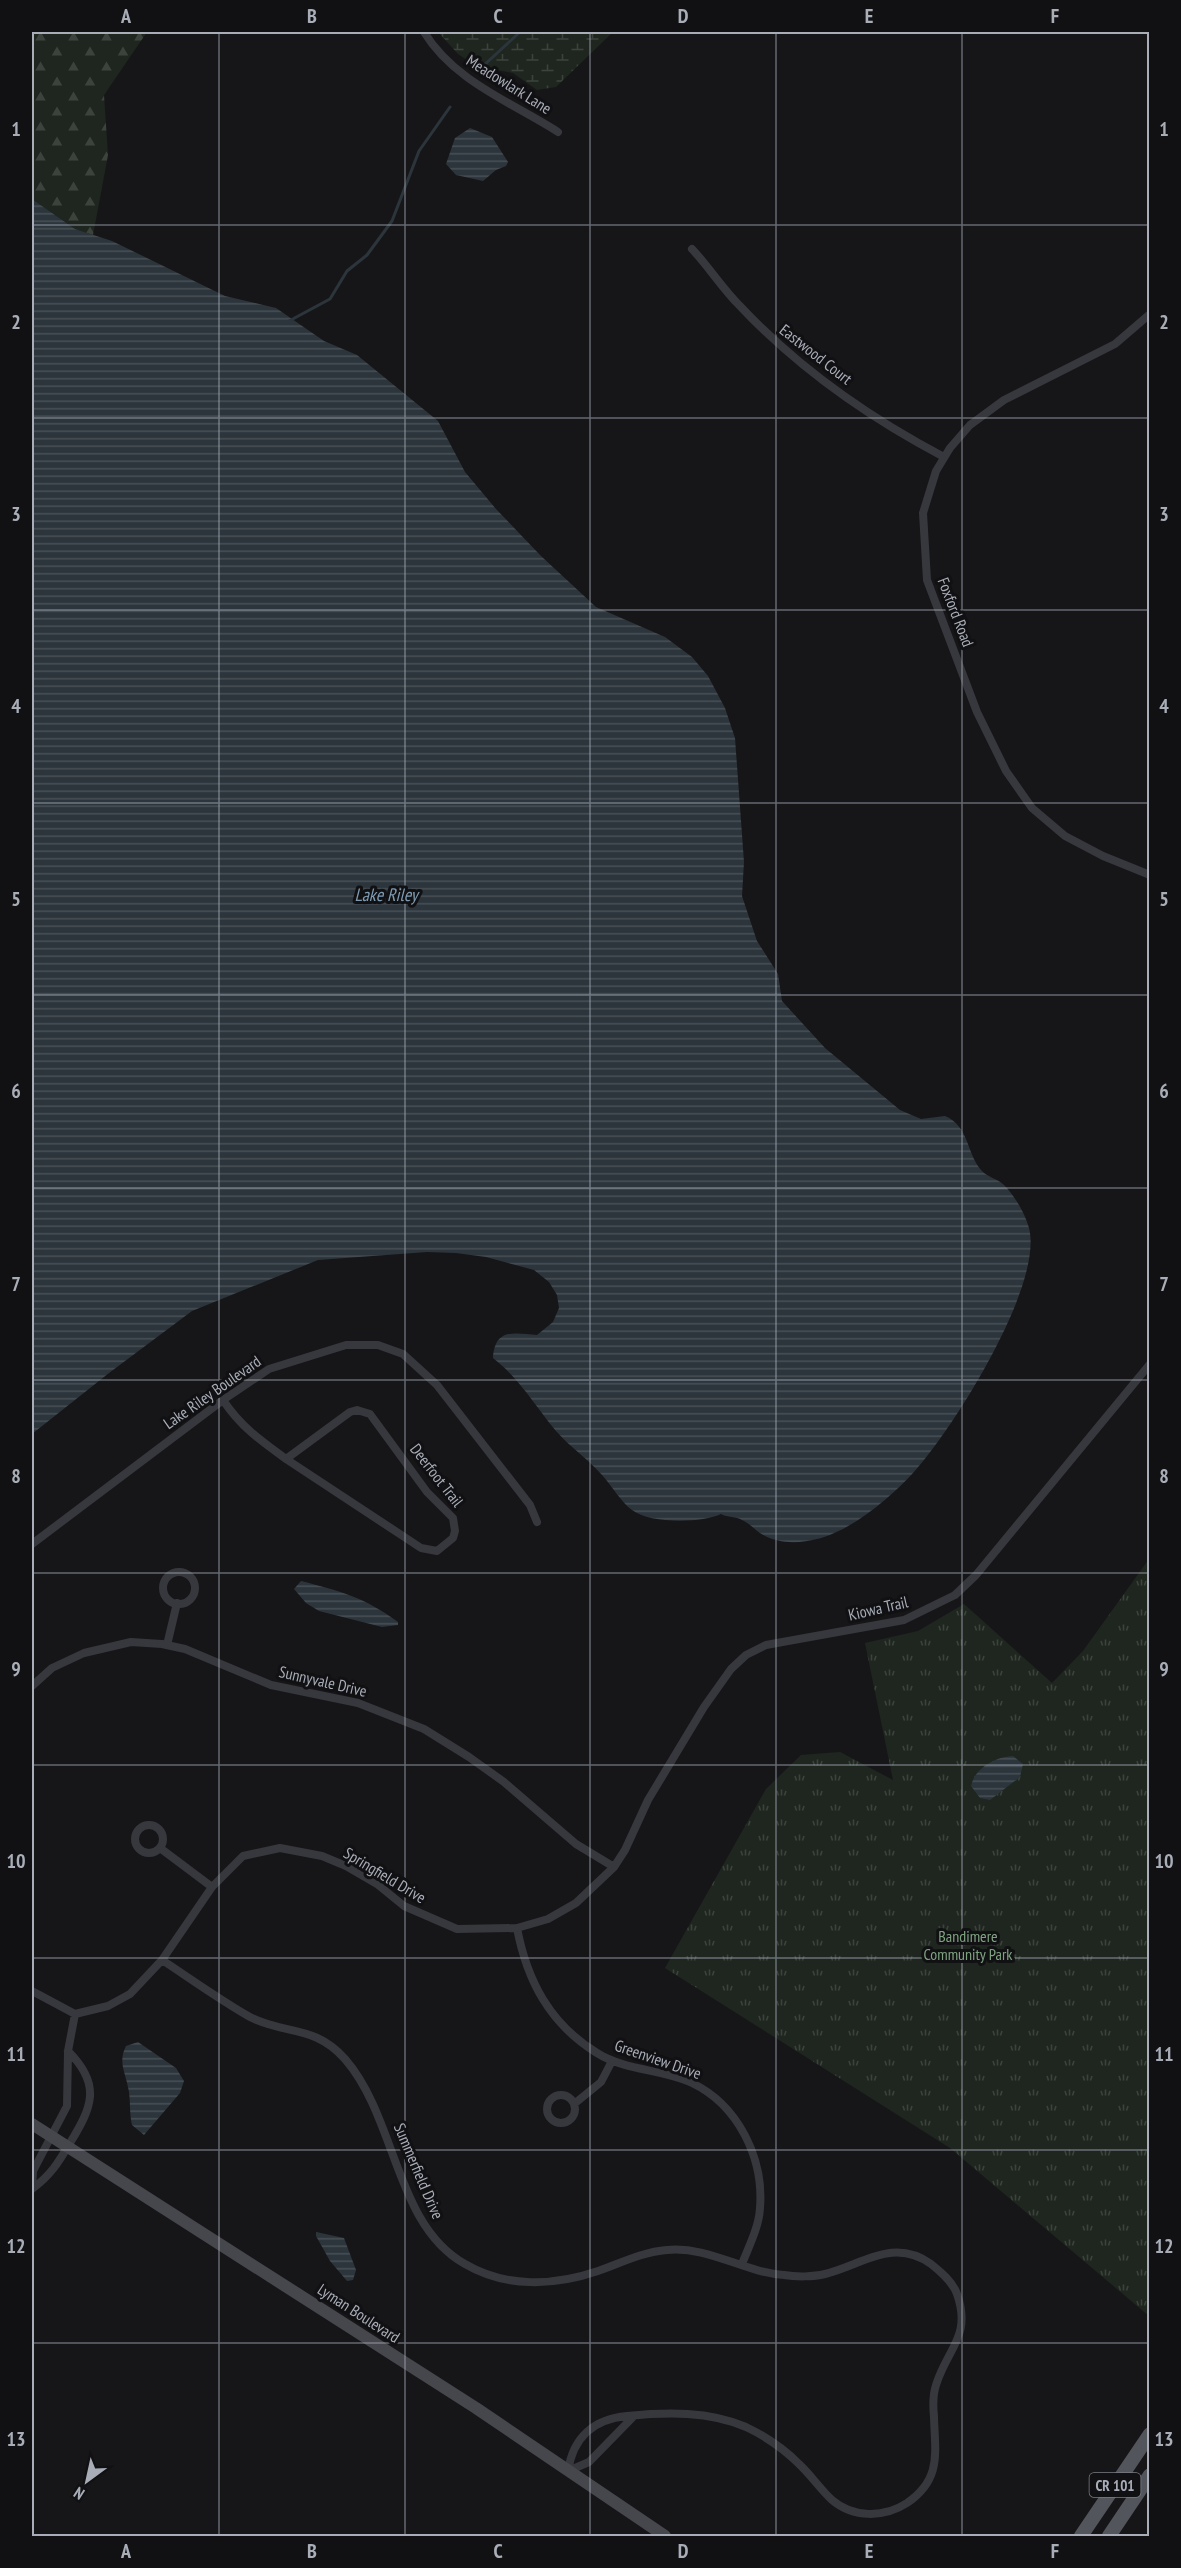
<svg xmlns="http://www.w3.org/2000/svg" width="1181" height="2568" viewBox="0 0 1181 2568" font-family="'PT Sans Narrow',sans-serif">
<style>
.forest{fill:url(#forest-firs)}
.wetland{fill:url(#wetland-marsh)}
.park{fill:url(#park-tufts)}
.water{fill:url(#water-rules)}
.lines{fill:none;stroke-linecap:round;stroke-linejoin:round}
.stream{stroke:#2c353c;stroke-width:3}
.street{stroke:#37383d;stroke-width:8}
.secondary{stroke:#45474d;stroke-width:12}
.primary{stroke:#53555c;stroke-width:14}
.grid{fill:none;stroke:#a8adb8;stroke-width:1.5;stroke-opacity:0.55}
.labels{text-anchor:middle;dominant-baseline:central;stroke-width:6;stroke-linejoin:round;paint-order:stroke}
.shield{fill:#111113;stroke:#7b7e86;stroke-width:1.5}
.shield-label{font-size:15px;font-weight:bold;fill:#a8adb8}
.street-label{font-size:16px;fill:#a8adb8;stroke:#111113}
.park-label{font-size:16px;fill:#7fa381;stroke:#111113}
.water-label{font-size:18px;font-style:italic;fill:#7f9bb3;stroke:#111113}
.neatline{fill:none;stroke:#a8adb8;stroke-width:2}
.grid-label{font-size:20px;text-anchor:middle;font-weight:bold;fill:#a8adb8}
</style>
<defs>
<pattern id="forest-firs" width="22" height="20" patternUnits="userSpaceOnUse" patternTransform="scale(1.5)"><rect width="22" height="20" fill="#1e261f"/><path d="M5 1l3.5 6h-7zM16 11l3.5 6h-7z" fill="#3c433d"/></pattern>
<pattern id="wetland-marsh" width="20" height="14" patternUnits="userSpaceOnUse" patternTransform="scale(1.5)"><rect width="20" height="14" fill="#1e261f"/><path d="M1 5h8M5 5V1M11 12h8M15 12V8" fill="none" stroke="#3c433d"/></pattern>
<pattern id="park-tufts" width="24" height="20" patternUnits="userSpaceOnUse" patternTransform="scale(1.5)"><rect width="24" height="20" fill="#1e261f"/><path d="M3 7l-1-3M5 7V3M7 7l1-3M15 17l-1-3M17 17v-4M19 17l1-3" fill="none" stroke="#3c433d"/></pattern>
<pattern id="water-rules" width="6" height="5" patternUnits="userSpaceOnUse" patternTransform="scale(1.5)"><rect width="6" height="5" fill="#2c353c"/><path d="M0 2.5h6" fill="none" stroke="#485056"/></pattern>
</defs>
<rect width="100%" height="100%" fill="#161618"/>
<!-- forest -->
<path class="forest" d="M32 32H147L104 95 108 155 93 235 75 229 32 199Z"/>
<!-- wetland -->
<path class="wetland" d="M438 32H613L556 87 537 90 513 73 476 66 458 54Z"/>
<!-- park -->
<path class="park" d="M1149 1559V2316L950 2148 665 1968 766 1789 801 1755 840 1752 893 1780 865 1643 918 1631 964 1604 1052 1683 1083 1651Z"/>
<!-- water -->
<path class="water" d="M470 128 492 137 508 162 506 166 496 170 483 181 456 175 446 164 455 138Z
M32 199 75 229 112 241 225 296 276 308 324 341 357 355 438 421 465 472 496 509 541 556 596 607 665 637 692 657 708 676 725 708 735 738 744 862 742 896 757 941 778 974 782 1001 825 1048 900 1110 921 1119 945 1116C969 1126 966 1152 981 1170 987 1177 998 1179 1004 1185 1014 1195 1025 1213 1029 1228 1044 1285 952 1431 913 1473 890 1498 851 1531 817 1539 798 1544 777 1544 760 1533 754 1529 749 1523 742 1520 736 1516 728 1518 721 1514 702 1523 650 1524 632 1510 621 1502 612 1486 602 1475 588 1459 570 1447 556 1431 535 1406 519 1378 493 1358 495 1328 514 1333 537 1335L553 1322 559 1308 557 1295 549 1282 534 1270 486 1257 456 1253 427 1252 318 1260 192 1311 109 1373 32 1434Z
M301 1581C340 1591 366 1598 398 1622V1625L382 1627 319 1611 306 1603 294 1589Z
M1013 1756 1023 1764 1020 1777 990 1800 980 1798 971 1786C975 1768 995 1757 1013 1756Z
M138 2042 176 2068 184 2081 180 2093 144 2135 132 2125C129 2112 131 2100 128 2087 125 2071 118 2062 126 2046Z
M316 2232 344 2238 356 2270 353 2280 347 2281 330 2261 316 2236Z"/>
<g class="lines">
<!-- stream -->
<path class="stream" d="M482 67 520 32
M289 321 330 299 347 271 367 255 392 221 419 151 450 107"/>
<!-- street -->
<path class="street" d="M424 32C454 81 511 102 558 132
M692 249C709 267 722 288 739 305 798 368 868 417 944 457
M1150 314 1115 344 1004 400 970 425 950 448 936 471 923 513 927 580 977 712 1006 771 1032 808 1065 836 1103 856 1150 875
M223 1400C240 1426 261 1441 286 1459L421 1548 437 1551 453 1538 455 1531 453 1518 427 1492 370 1414 357 1410 350 1412 286 1459
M32 1544 223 1400 269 1369 346 1345H378L403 1354 437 1385 530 1505 537 1522
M163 1588a16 16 0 1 1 32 0a16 16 0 1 1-32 0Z
M167 1645 177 1603
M32 1686 52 1668 84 1653 131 1642 162 1644 185 1649 271 1685 358 1703 424 1729 469 1757 504 1782 576 1844 614 1867
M135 1839a14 14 0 1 1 28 0a14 14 0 1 1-28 0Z
M160 1848 212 1887
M517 1928C527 1981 550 2024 597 2053 626 2071 662 2069 692 2083 738 2105 764 2158 760 2208 759 2227 749 2246 742 2264
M162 1960C191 1979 220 2000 250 2017 284 2035 314 2024 345 2059 397 2119 395 2225 465 2264 506 2288 554 2286 598 2271 621 2263 642 2252 667 2250 709 2246 743 2272 784 2275 796 2277 813 2277 825 2274 862 2265 893 2237 931 2264 941 2272 953 2282 957 2294 972 2336 947 2349 936 2385 933 2394 933 2407 934 2417 935 2453 942 2479 907 2503 884 2518 853 2518 832 2500 820 2489 811 2475 799 2464 783 2448 767 2437 746 2427 709 2411 667 2412 627 2416 594 2419 573 2437 568 2471
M32 1991 75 2014 108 2006 130 1994 162 1960 212 1887 243 1856 280 1848 322 1856 346 1866 377 1884 404 1906 457 1929 517 1928 548 1919 576 1903 614 1867 625 1850 648 1800 704 1707 731 1669 746 1655 766 1645 904 1620 955 1595 976 1575 1150 1364
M547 2109a14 14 0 1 1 28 0a14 14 0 1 1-28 0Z
M574 2104 601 2082 612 2061
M32 2188 33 2171 67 2106 68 2051 75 2014
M32 2189C51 2175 58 2163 70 2143 92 2107 102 2085 68 2051
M568 2471 589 2462 634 2416"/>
<!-- secondary -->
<path class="secondary" d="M32 2124 476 2408 665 2536"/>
<!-- primary -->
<path class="primary" d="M1081 2536 1150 2434
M1109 2536 1150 2475"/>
</g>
<!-- grid -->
<path class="grid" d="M219 32V2536M405 32V2536M590 32V2536M776 32V2536M962 32V2536M32 225H1150M32 418H1150M32 610H1150M32 803H1150M32 995H1150M32 1188H1150M32 1380H1150M32 1573H1150M32 1765H1150M32 1958H1150M32 2150H1150M32 2343H1150"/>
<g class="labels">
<!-- shield labels -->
<rect class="shield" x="1089.5" y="2473" width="51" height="24" rx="4.5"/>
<g class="shield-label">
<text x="1115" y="2485">CR 101</text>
</g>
<!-- street labels -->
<g class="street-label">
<text transform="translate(509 84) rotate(32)">Meadowlark Lane</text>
<text transform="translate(816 354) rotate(38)">Eastwood Court</text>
<text transform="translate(956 612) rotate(69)">Foxford Road</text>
<text transform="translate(212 1392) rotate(-35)">Lake Riley Boulevard</text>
<text transform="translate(437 1475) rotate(52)">Deerfoot Trail</text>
<text transform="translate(878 1608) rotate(-13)">Kiowa Trail</text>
<text transform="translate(323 1681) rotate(13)">Sunnyvale Drive</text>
<text transform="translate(385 1875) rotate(31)">Springfield Drive</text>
<text transform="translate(658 2059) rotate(19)">Greenview Drive</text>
<text transform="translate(419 2171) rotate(67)">Summerfield Drive</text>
<text transform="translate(359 2313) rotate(33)">Lyman Boulevard</text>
</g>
<!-- park labels -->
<g class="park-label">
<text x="968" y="1936">Bandimere<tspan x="968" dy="18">Community Park</tspan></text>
</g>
<!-- water labels -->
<g class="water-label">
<text x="386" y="894">Lake Riley</text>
</g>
</g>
<!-- border -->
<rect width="1181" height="2568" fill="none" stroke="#111113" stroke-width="66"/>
<!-- north arrow -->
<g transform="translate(87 2481) rotate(213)" stroke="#111113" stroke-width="4.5" paint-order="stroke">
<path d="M0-4.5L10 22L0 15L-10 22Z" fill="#a8adb8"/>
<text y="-9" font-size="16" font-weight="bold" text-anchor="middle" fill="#a8adb8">N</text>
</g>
<rect x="33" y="33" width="1115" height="2502" class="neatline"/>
<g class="grid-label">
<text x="126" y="23">A</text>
<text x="312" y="23">B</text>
<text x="498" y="23">C</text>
<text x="683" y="23">D</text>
<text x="869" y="23">E</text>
<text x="1055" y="23">F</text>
<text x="16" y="136">1</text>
<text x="1164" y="136">1</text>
<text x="16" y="329">2</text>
<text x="1164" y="329">2</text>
<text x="16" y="521">3</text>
<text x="1164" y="521">3</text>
<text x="16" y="713">4</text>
<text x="1164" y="713">4</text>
<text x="16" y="906">5</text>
<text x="1164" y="906">5</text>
<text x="16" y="1098">6</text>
<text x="1164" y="1098">6</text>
<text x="16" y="1291">7</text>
<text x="1164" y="1291">7</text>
<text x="16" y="1483">8</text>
<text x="1164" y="1483">8</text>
<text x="16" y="1676">9</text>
<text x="1164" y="1676">9</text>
<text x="16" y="1868">10</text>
<text x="1164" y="1868">10</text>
<text x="16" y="2061">11</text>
<text x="1164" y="2061">11</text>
<text x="16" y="2253">12</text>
<text x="1164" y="2253">12</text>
<text x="16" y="2446">13</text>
<text x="1164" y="2446">13</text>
<text x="126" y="2558">A</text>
<text x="312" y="2558">B</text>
<text x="498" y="2558">C</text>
<text x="683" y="2558">D</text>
<text x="869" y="2558">E</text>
<text x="1055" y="2558">F</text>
</g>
</svg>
